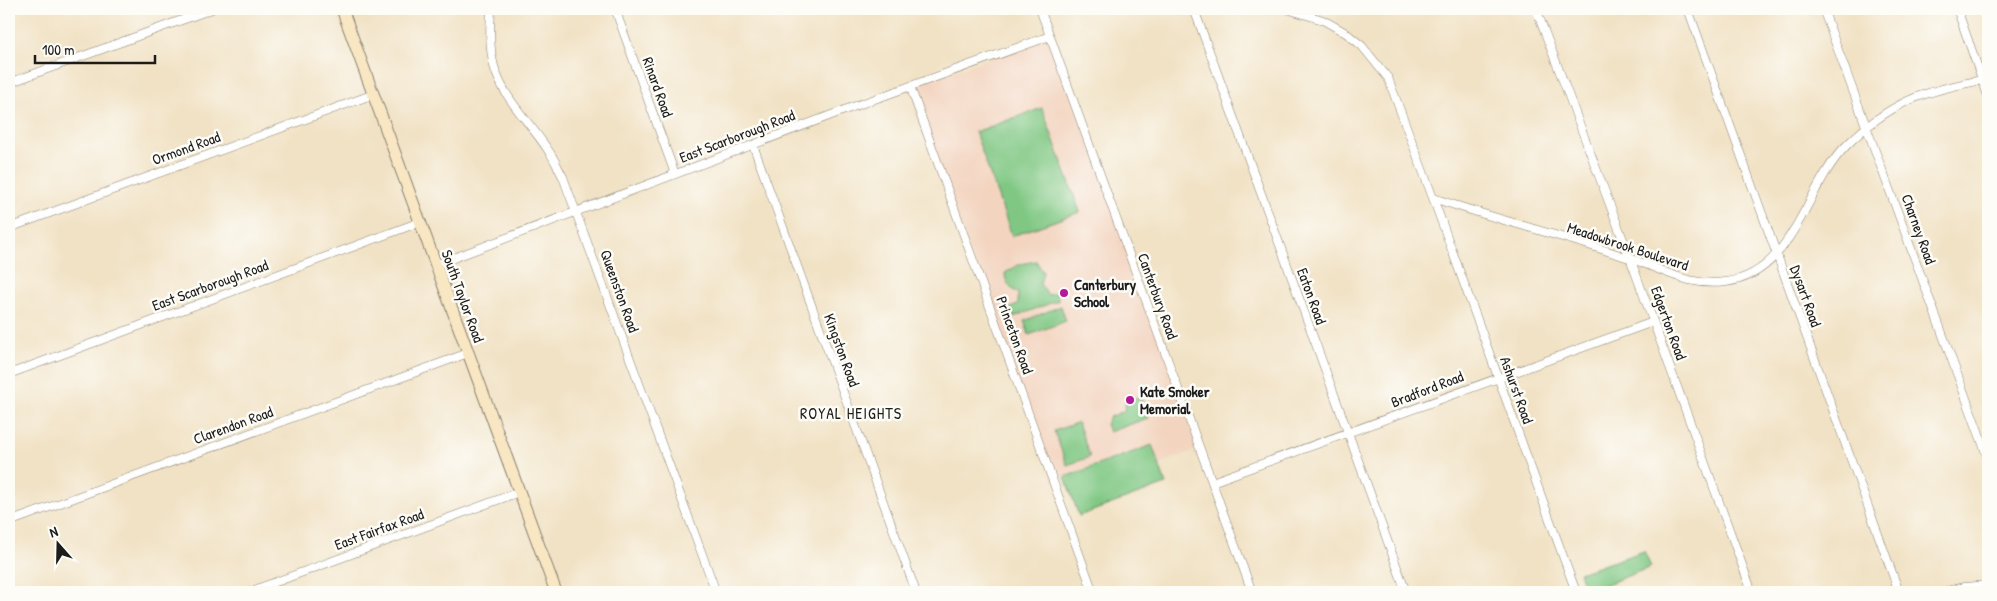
<svg xmlns="http://www.w3.org/2000/svg" width="1997" height="601" viewBox="0 0 1997 601" font-family="'Patrick Hand',sans-serif">
<style>
.built{fill:#f3d4bf}
.green{fill:#7fc783;stroke:#4e7250}
.lines{fill:none;stroke-linecap:round;stroke-linejoin:round}
.street-casing{stroke:#867f70;stroke-width:9}
.secondary-casing{stroke:#867f70;stroke-width:13}
.street{stroke:#fff;stroke-width:8}
.secondary{stroke:#f9e7c3;stroke-width:11}
.poi-dot{fill:#b5179e;stroke:#fdfcf7;stroke-width:2}
.labels{text-anchor:middle;dominant-baseline:central;stroke-width:5;stroke-linejoin:round;paint-order:stroke}
.street-label{font-size:15px;fill:#1c1c1c;stroke:#fdfcf7}
.poi-label{font-size:15px;font-weight:bold;fill:#1c1c1c;stroke:#fdfcf7;text-anchor:start}
.neighbourhood-label{font-size:16px;letter-spacing:1px;fill:#1c1c1c;stroke:#fdfcf7}
</style>
<rect width="100%" height="100%" fill="#fdfcf7"/>
<filter id="ink" filterUnits="userSpaceOnUse"><feTurbulence type="fractalNoise" baseFrequency=".02" numOctaves="2"/><feDisplacementMap in="SourceGraphic" scale="10" xChannelSelector="R" yChannelSelector="G"/><feConvolveMatrix kernelMatrix="1 2 1 2 8 2 1 2 1" color-interpolation-filters="sRGB"/></filter>
<filter id="wash" filterUnits="userSpaceOnUse"><feTurbulence type="fractalNoise" baseFrequency=".0096" numOctaves="4" result="noise"/><feDisplacementMap in="SourceGraphic" scale="20" xChannelSelector="R" yChannelSelector="G"/><feGaussianBlur stdDeviation="1.12" result="paint"/><feColorMatrix in="noise" values="0 0 0 0 0 0 0 0 0 0 0 0 0 0 0 0 0 1.4 0 .05"/><feComposite in="paint" operator="in"/></filter>
<g filter="url(#wash)">
<rect width="100%" height="100%" fill="#f1e2c5"/>
<!-- built -->
<path class="built" d="M1050 36 1199 449 1159 464 1152 446 1053 481 910 87Z"/>
<!-- green -->
<path class="green" d="M1042 108 1080 212 1012 236 975 132Z
M1036 261 1043 272 1040 284 1048 295 1056 293 1059 300 1011 318 1008 310 1018 304V293C1010 289 1005 283 1005 273L1020 264Z
M1061 306 1066 321 1029 335 1024 321Z
M1140 396 1148 418 1109 432 1106 424 1110 417 1124 411 1126 401Z
M1076 423H1078L1090 457 1067 465 1054 431Z
M1152 445 1166 484 1079 516 1065 477Z
M1644 551 1651 567 1586 592 1579 573Z"/>
</g>
<g filter="url(#ink)">
<g class="lines">
<defs>
<path id="street" d="M491 9C490 28 489 47 494 66 503 99 530 122 548 150 554 158 558 168 563 177L716 592
M615 9 675 174
M1040 9 1252 592
M1194 9 1406 592
M1287 9 1323 20 1346 33 1362 46 1388 78 1433 198 1576 592
M1536 9 1630 258 1752 592
M1688 9 1899 592
M1823 9 1988 458
M1957 9 1988 96
M9 83 212 9
M910 86 1093 592
M753 145 916 592
M1433 198C1498 220 1564 236 1629 258 1663 269 1687 287 1726 282 1793 274 1805 188 1845 147 1890 101 1926 90 1988 79
M9 228 374 94
M435 265 858 105 1050 36
M9 374 420 222
M1212 482 1653 322
M9 522 468 353
M249 592 519 492
M1943 592 1964 587 1988 585"/>
<path id="secondary" d="M342 9 556 592"/>
</defs>
<!-- street casing -->
<use href="#street" class="street-casing"/>
<!-- secondary casing -->
<use href="#secondary" class="secondary-casing"/>
<!-- street -->
<use href="#street" class="street"/>
<!-- secondary -->
<use href="#secondary" class="secondary"/>
</g>
</g>
<!-- markers -->
<g class="poi-dot">
<circle cx="1064" cy="293" r="5"/>
<circle cx="1130" cy="400" r="5"/>
</g>
<g class="labels">
<!-- street labels -->
<g class="street-label">
<text transform="translate(658 87) rotate(70)">Rinard Road</text>
<text transform="translate(737 136) rotate(-21)">East Scarborough Road</text>
<text transform="translate(186 148) rotate(-20)">Ormond Road</text>
<text transform="translate(1919 229) rotate(70)">Charney Road</text>
<text transform="translate(1628 246) rotate(18)">Meadowbrook Boulevard</text>
<text transform="translate(210 285) rotate(-20)">East Scarborough Road</text>
<text transform="translate(620 291) rotate(70)">Queenston Road</text>
<text transform="translate(463 296) rotate(70)">South Taylor Road</text>
<text transform="translate(1158 296) rotate(70)">Canterbury Road</text>
<text transform="translate(1312 296) rotate(70)">Eaton Road</text>
<text transform="translate(1806 296) rotate(70)">Dysart Road</text>
<text transform="translate(1669 323) rotate(70)">Edgerton Road</text>
<text transform="translate(1015 335) rotate(70)">Princeton Road</text>
<text transform="translate(842 350) rotate(70)">Kingston Road</text>
<text transform="translate(1427 389) rotate(-21)">Bradford Road</text>
<text transform="translate(1517 390) rotate(70)">Ashurst Road</text>
<text transform="translate(233 425) rotate(-20)">Clarendon Road</text>
<text transform="translate(379 529) rotate(-20)">East Fairfax Road</text>
</g>
<!-- poi labels -->
<g class="poi-label">
<text x="1074" y="284">Canterbury<tspan x="1074" dy="17">School</tspan></text>
<text x="1140" y="391">Kate Smoker<tspan x="1140" dy="17">Memorial</tspan></text>
</g>
<!-- neighbourhood labels -->
<g class="neighbourhood-label">
<text x="851" y="413">ROYAL HEIGHTS</text>
</g>
</g>
<!-- margin -->
<rect width="1997" height="601" fill="none" stroke="#fdfcf7" stroke-width="30"/>
<!-- north arrow -->
<g transform="translate(58 544) rotate(340)" stroke="#fdfcf7" stroke-width="4" paint-order="stroke">
<path d="M0-4L9 19L0 12L-9 19Z" fill="#1c1c1c"/>
<text y="-8" font-size="14" font-weight="bold" text-anchor="middle" fill="#1c1c1c">N</text>
</g>
<!-- scale -->
<path d="M35 55v8h120v-8" fill="none" stroke="#1c1c1c" stroke-width="2.5"/>
<text x="42" y="55" font-size="15" fill="#1c1c1c" stroke="#fdfcf7" stroke-width="4" paint-order="stroke">100 m</text>
</svg>
